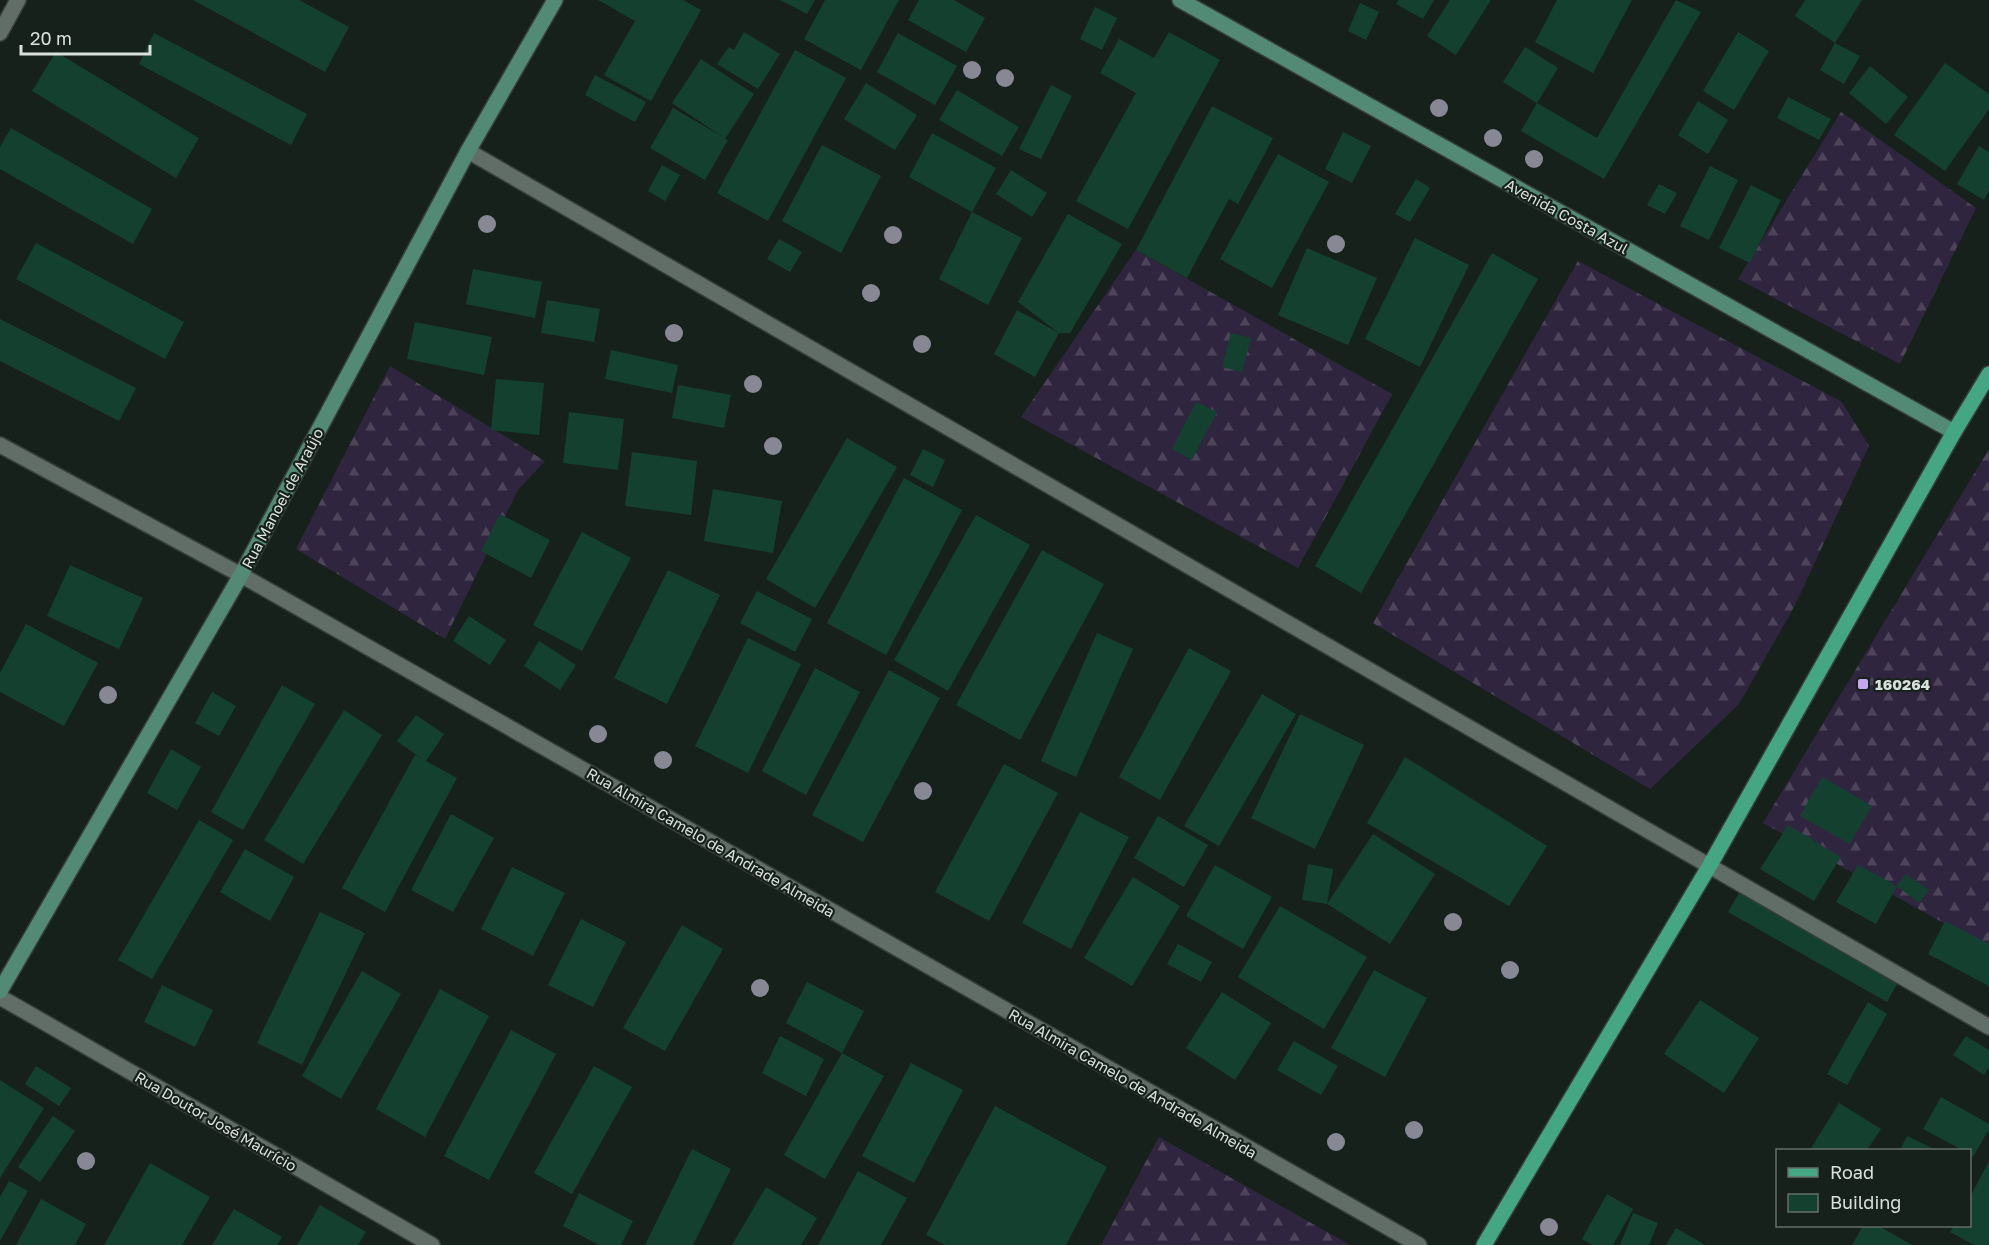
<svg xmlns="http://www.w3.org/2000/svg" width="1989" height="1245" viewBox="0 0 1989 1245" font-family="'Golos Text',sans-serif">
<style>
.forest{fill:url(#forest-firs)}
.building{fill:#14412f}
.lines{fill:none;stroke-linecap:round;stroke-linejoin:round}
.street-casing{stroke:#373e3a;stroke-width:18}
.secondary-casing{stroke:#373e3a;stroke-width:18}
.primary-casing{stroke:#373e3a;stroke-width:18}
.street{stroke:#616e68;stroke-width:15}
.secondary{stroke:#538a76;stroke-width:15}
.primary{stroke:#44a683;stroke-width:15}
.tree{fill:#888894}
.poi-dot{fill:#c4a7f1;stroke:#16211c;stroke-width:2}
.labels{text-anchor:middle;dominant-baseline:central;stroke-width:4.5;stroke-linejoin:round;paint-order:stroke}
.street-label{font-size:15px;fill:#dae1dd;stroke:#16211c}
.poi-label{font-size:15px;font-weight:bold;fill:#dae1dd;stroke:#16211c;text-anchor:start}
</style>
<defs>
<pattern id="forest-firs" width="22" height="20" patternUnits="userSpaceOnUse" patternTransform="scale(1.5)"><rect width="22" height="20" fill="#30253f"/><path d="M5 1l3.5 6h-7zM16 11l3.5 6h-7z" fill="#4d445a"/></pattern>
</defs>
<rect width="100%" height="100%" fill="#16211c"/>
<!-- forest -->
<path class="forest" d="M1841 112 1976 208 1900 364 1738 279Z
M1136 250 1392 394 1298 568 1021 417Z
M1578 261 1842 402 1869 446 1794 607 1739 704 1650 789 1373 623Z
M390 366 545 461 518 490 445 639 296 549Z
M1989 449V948L1763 823Z
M1159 1137 1350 1245H1101Z"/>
<!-- building -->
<path class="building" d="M193 0H299L349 27 325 72Z
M598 0H683L701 10 651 101 604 75 635 21Z
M780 0H815L807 14Z
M825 0H899L861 70 804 39Z
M919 0H954L985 18 966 52 908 20Z
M1399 0H1434L1423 19 1396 4Z
M1450 0H1491L1456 55 1427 36Z
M1557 0H1632L1593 73 1535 42Z
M1676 0 1701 12 1604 179 1521 131 1537 103 1597 138Z
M1805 0H1862L1835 43 1795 16Z
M1360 3 1379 12 1366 40 1348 31Z
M1095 7 1117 18 1102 50 1080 39Z
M744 32 780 54 758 89 717 64 729 47 734 50Z
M1169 32 1220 60 1128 229 1076 201 1136 93 1100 73 1119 39 1154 58Z
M1738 32 1769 51 1734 110 1703 91Z
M154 33 307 114 291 145 139 64Z
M898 33 957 66 935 105 877 72Z
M1835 43 1860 56 1844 84 1820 70Z
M1525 47 1558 68 1537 103 1503 82Z
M795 50 846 78 768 221 717 193Z
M56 52 199 138 176 178 32 91Z
M701 59 754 94 725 139 728 140 705 180 650 148 673 108 723 137 672 103Z
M1945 63 1989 94V109L1945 171 1894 135Z
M1870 66 1908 97 1886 124 1849 93Z
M595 75 646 102 635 122 585 95Z
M866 83 917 115 895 150 844 119Z
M1051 85 1072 96 1041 159 1019 149Z
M957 90 1019 127 1002 156 939 120Z
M1788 97 1831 119 1819 140 1777 118Z
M1698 101 1728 120 1708 154 1678 135Z
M1212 106 1273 138 1238 204 1229 199 1187 278 1136 250Z
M11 128 152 209 133 244 0 169V147Z
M1343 132 1371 146 1352 183 1325 169Z
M932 133 996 168 972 212 909 177Z
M822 145 881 176 841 253 782 221Z
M1979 146 1989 152V191L1984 200 1957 184Z
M1278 154 1329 182 1272 288 1220 259Z
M662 165 680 175 665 201 648 191Z
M1710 166 1738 180 1709 240 1680 226Z
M1011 170 1047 193 1032 217 996 194Z
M1416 179 1430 188 1410 222 1395 214Z
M1659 184 1677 193 1665 214 1647 205Z
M1751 185 1781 200 1750 263 1719 248Z
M972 212 1022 238 988 305 939 279Z
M1068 214 1122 244 1070 333H1059L1018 302Z
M1415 238 1469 265 1420 367 1365 339Z
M779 239 802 252 790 272 767 259Z
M36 243 184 322 165 359 16 279Z
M1307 248 1377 278 1348 345 1278 315Z
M1492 253 1538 279 1361 593 1315 566Z
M473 269 542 282 535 318 466 304Z
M547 300 600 309 594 342 541 333Z
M1017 310 1059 333 1035 377 994 354Z
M0 319 136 388 119 421 0 361Z
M415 322 492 337 484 375 407 359Z
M1231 333 1251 338 1242 372 1222 367Z
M611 350 678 365 672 393 605 379Z
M496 379 544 383 539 435 491 430Z
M678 385 731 395 724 428 672 418Z
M1196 402 1217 412 1192 460 1172 449Z
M569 412 624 419 618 470 563 463Z
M847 438 897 467 815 608 766 579Z
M923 449 945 460 933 487 910 475Z
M632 452 697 461 691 515 625 506Z
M904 478 962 510 886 655 827 623Z
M713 489 782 501 773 553 704 541Z
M500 514 550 540 531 578 481 551Z
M976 515 1030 545 948 691 894 660Z
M582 532 631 558 582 651 533 625Z
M1042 550 1104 584 1020 740 956 705Z
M70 565 143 598 119 649 47 616Z
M668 570 720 595 667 704 614 678Z
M757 591 812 619 795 652 740 623Z
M469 616 506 640 490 665 453 641Z
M26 624 98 663 64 726 0 692V673Z
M1097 633 1133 649 1076 777 1041 761Z
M748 638 801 664 748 773 695 746Z
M539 641 576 665 560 690 524 666Z
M1189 648 1231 671 1160 800 1119 777Z
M815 668 860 692 806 795 762 771Z
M889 670 940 698 863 842 812 815Z
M282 685 315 704 243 830 211 812Z
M212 692 236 706 219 736 195 723Z
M1262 694 1296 714 1219 846 1184 826Z
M344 710 382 735 303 864 264 840Z
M1300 714 1364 745 1315 849 1251 818Z
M416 715 444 734 426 761 457 778 385 912 342 888 415 755 422 759 397 741Z
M171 749 201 767 177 810 147 793Z
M1405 757 1547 846 1509 906 1367 823Z
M1004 764 1058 793 989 921 935 892Z
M1822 777 1872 806 1850 844 1800 816Z
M1080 812 1129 837 1071 949 1022 923Z
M451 814 494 838 453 912 411 890Z
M1158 816 1208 845 1184 887 1134 858Z
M199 820 233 840 152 979 118 960Z
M1788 825 1841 857 1814 901 1760 869Z
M1373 834 1435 874 1390 944 1327 904 1302 900 1308 864 1333 869 1327 904Z
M245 849 294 877 270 921 220 892Z
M1215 865 1272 897 1243 949 1186 916Z
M1858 865 1897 886 1906 874 1929 890 1919 903 1897 886 1876 924 1836 902Z
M512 867 565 893 533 956 481 929Z
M1133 877 1180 906 1132 986 1084 958Z
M1739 893 1898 982 1887 1002 1728 912Z
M1280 906 1367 957 1324 1029 1238 977Z
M320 912 365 933 302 1065 257 1043Z
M581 919 626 942 593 1007 548 985Z
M1945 921 1989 944V986L1928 954Z
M682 925 723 949 665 1051 623 1028Z
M1178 944 1212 962 1201 982 1167 964Z
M1374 970 1427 998 1385 1077 1331 1048Z
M362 971 401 994 341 1099 302 1076Z
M807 982 864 1011 842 1053 786 1023Z
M162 985 213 1010 195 1047 144 1022Z
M440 989 489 1016 425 1137 376 1109Z
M1222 992 1271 1023 1235 1080 1186 1048Z
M1700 1000 1759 1038 1724 1093 1664 1054Z
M1868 1002 1887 1014 1847 1085 1827 1074Z
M511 1030 556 1054 489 1180 444 1156Z
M780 1036 824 1059 806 1096 762 1073Z
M1966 1036 1989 1050V1067L1984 1075 1953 1055Z
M1294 1041 1338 1066 1321 1095 1277 1070Z
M842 1053 884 1076 825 1179 784 1155Z
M911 1063 963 1090 914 1183 862 1156Z
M36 1066 71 1088 59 1106 25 1084Z
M594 1066 632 1087 572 1194 534 1173Z
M0 1080 44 1108 0 1178Z
M1941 1097 1989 1124V1129L1973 1157 1970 1155V1150H1962L1923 1129Z
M1839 1103 1881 1129 1867 1150H1810Z
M995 1106 1107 1167 1066 1245H945L926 1235Z
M53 1116 75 1131 40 1182 18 1167Z
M1907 1136 1936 1150H1900Z
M692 1149 731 1169 693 1245H645Z
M1989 1161V1245H1974L1950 1232 1954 1226H1970V1197Z
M150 1163 210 1197 182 1245H104Z
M858 1171 907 1198 881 1245H818Z
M9 1181 28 1191 0 1241V1197Z
M766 1187 817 1218 801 1245H732Z
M579 1193 633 1221 621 1245H599L563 1226Z
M1607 1194 1633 1209 1613 1245H1592L1582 1239Z
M41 1199 86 1224 75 1245H16Z
M320 1205 366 1232 358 1245H297Z
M234 1209 282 1237 277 1245H212Z
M1633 1213 1658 1223 1649 1245H1620Z
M1863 1226H1879L1912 1245H1852Z
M1676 1228 1705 1245H1666Z"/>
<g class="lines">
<defs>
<path id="street" d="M0 33 18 0
M468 151 1989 1027
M0 445 241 575 1419 1245
M0 997 432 1245"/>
<path id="secondary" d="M1180 0 1954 432
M0 991 241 575 468 151 555 0"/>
<path id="primary" d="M1484 1245 1710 865 1954 432 1989 374"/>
</defs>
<!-- street casing -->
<use href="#street" class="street-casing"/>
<!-- secondary casing -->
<use href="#secondary" class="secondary-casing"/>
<!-- primary casing -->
<use href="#primary" class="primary-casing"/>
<!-- street -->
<use href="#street" class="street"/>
<!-- secondary -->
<use href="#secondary" class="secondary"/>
<!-- primary -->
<use href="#primary" class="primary"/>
</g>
<!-- trees -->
<g class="tree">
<circle cx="972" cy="70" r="9"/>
<circle cx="1005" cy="78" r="9"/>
<circle cx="1439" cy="108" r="9"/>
<circle cx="1493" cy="138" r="9"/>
<circle cx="1534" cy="159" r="9"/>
<circle cx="487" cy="224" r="9"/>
<circle cx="893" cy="235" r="9"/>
<circle cx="1336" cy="244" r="9"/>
<circle cx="871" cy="293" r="9"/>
<circle cx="674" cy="333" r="9"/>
<circle cx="922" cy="344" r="9"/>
<circle cx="753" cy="384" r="9"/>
<circle cx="773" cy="446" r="9"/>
<circle cx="108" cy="695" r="9"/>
<circle cx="598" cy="734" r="9"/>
<circle cx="663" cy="760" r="9"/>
<circle cx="923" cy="791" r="9"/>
<circle cx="1453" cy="922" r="9"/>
<circle cx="1510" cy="970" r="9"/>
<circle cx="760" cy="988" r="9"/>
<circle cx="1414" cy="1130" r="9"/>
<circle cx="1336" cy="1142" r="9"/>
<circle cx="86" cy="1161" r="9"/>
<circle cx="1549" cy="1227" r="9"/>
</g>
<!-- markers -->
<rect class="poi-dot" x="1857" y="678" width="12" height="12" rx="3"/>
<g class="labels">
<!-- street labels -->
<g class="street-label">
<text transform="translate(1567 216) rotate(29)">Avenida Costa Azul</text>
<text transform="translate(282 498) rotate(-62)">Rua Manoel de Araújo</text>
<text transform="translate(711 842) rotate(30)">Rua Almira Camelo de Andrade Almeida</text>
<text transform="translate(1133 1083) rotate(30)">Rua Almira Camelo de Andrade Almeida</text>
<text transform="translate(216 1121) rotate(30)">Rua Doutor José Maurício</text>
</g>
<!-- poi labels -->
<g class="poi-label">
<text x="1875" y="684">160264</text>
</g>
</g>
<!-- legend -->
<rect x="1776" y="1149" width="195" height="78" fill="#16211c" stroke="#646e69" stroke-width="1.5"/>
<rect x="1788" y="1168" width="30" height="9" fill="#44a683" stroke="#646e69" stroke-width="1.5"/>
<text x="1830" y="1179" font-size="18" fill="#dae1dd">Road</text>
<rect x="1788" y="1194" width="30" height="18" fill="#14412f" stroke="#646e69" stroke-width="1.5"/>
<text x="1830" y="1209" font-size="18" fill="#dae1dd">Building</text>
<!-- scale -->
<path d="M21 45v9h129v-9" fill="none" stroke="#dae1dd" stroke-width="3"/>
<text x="30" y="45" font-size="18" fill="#dae1dd" stroke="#16211c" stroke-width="4.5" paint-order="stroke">20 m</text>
</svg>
